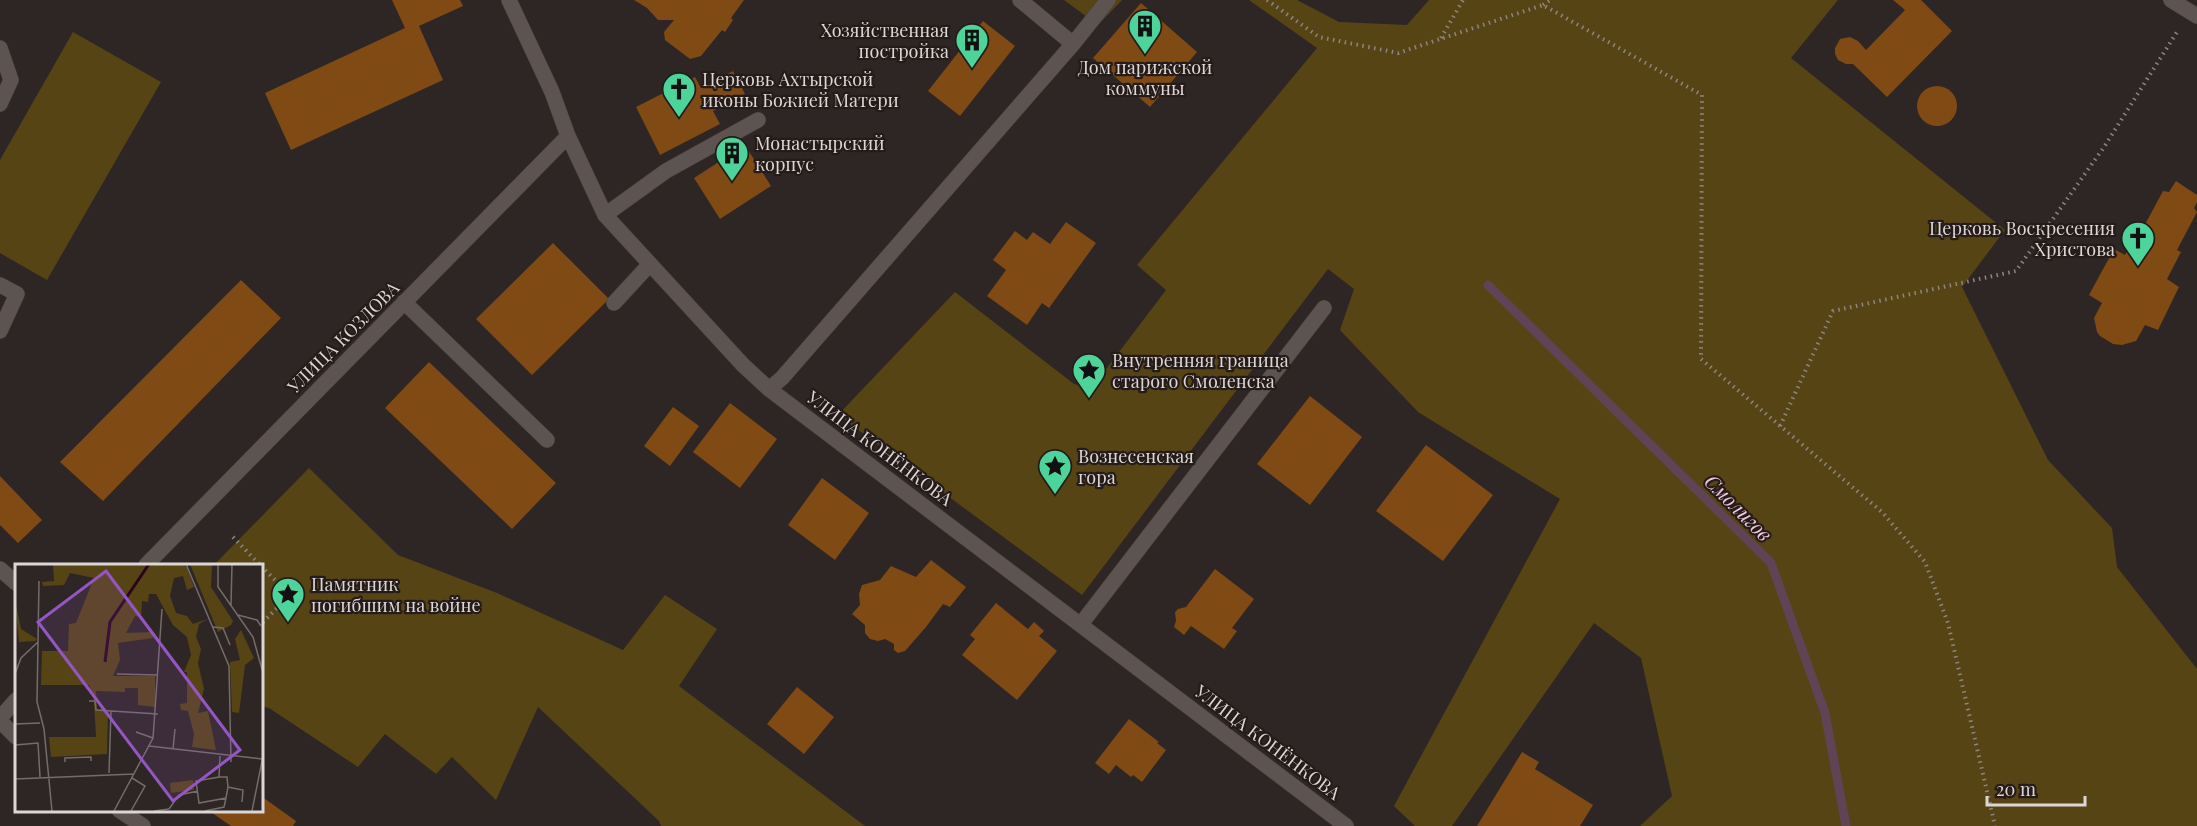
<svg xmlns="http://www.w3.org/2000/svg" width="2197" height="826" viewBox="0 0 2197 826" font-family="'Playfair Display',serif">
<style>
.green{fill:#574415}
.lines{fill:none;stroke-linecap:round;stroke-linejoin:round}
.stream{stroke:#604355;stroke-width:9}
.building{fill:#7f4a14}
.lane-casing{stroke:#494341;stroke-width:16}
.street-casing{stroke:#494341;stroke-width:16}
.path{stroke:#8c8584;stroke-width:4;stroke-dasharray:1.5 4.5;stroke-linecap:butt}
.lane{stroke:#5d5351;stroke-width:15}
.street{stroke:#5d5351;stroke-width:15}
.labels{text-anchor:middle;dominant-baseline:central;stroke-width:4.5;stroke-linejoin:round;paint-order:stroke}
.poi-label{font-size:18px;fill:#dcd6d5;stroke:#251c1a;text-anchor:start}
.street-label{font-size:18px;fill:#dcd6d5;stroke:#251c1a}
.water-label{font-size:20px;font-style:italic;fill:#f4c7e0;stroke:#251c1a}
.inset-river{fill:none;stroke:#2b041e;stroke-width:3}
.inset-road{fill:none;stroke:#746c6b;stroke-width:1.5}
.view{fill:#9356c4;fill-opacity:0.15;stroke:#9356c4;stroke-width:3}
.inset-edge{fill:none;stroke:#dcd6d5;stroke-width:3}
</style>
<rect width="100%" height="100%" fill="#2e2624"/>
<!-- green -->
<path class="green" d="M1064 0H1122L1098 25Z
M1249 0H1297L1339 22 1407 25 1429 0H1838L1791 58 2005 230 1962 287 2048 460 2112 528 2117 567 2197 669V826H1640L1672 796 1641 658 1594 623 1452 826H1415L1394 806 1560 499 1418 412 1340 330 1354 289 1328 269 1082 595 838 415 955 292 1074 384 1091 389 1166 290 1137 265 1317 48Z
M73 32 161 82 47 280 0 253V160Z
M309 468 398 555 497 593 623 650 665 595 717 629 679 686 865 826H661L659 821 538 707 496 800 452 757 436 774 385 734 358 767 269 708 261 706V565H214Z"/>
<g class="lines">
<!-- stream -->
<path class="stream" d="M1488 285 1771 563 1825 713 1846 826"/>
</g>
<!-- building -->
<path class="building" d="M392 0H460L463 6 419 26 443 80 291 150 265 93 405 28Z
M634 0H744L731 18 733 20 725 32 722 30 701 56 690 59 665 40 664 32 674 20H658L647 8Z
M1893 0H1921L1952 31 1887 97 1853 64H1846L1838 60 1835 54V48L1840 39 1850 37 1858 41 1866 50 1905 10Z
M1141 3 1197 52 1150 107 1093 58Z
M983 21 1015 46 960 116 928 91Z
M733 71 745 94 713 111 720 124 660 155 636 107 695 77 701 88Z
M1917 106a20 20 0 1 1 40 0a20 20 0 1 1-40 0Z
M745 145 771 186 720 219 694 178Z
M2176 181 2197 195V202L2194 208 2197 212 2177 250 2181 252 2167 279 2179 287 2158 330 2145 325 2136 341 2122 345 2113 344 2100 336 2097 332 2094 318 2102 303 2089 295 2114 249 2125 255 2138 230 2141 232 2163 191 2169 192Z
M1066 222 1096 243 1049 308 1042 303 1027 325 987 296 1006 270 993 260 1015 231 1027 240 1033 232 1050 244Z
M553 243 609 299 532 375 476 319Z
M241 280 281 318 103 501 60 462Z
M429 362 556 483 512 529 385 408Z
M1310 396 1362 437 1310 505 1257 464Z
M730 403 777 439 740 488 693 452Z
M673 407 699 426 670 466 644 446Z
M1426 445 1493 495 1443 561 1376 511Z
M0 476 42 520 18 543 0 525Z
M822 478 869 513 835 560 788 525Z
M931 560 966 587 950 607 943 604 926 627 905 651 898 653 894 650V644L885 639 878 641 870 639 865 633V625L852 614 860 605 859 594 862 585 880 580 891 566 916 577Z
M1215 569 1254 599 1232 628 1237 631 1224 649 1191 626 1184 635 1174 627 1176 621 1175 612 1178 609 1186 607Z
M996 603 1028 629 1034 622 1044 631 1039 636 1057 651 1017 700 962 655 975 639 970 635Z
M797 687 834 717 804 754 767 724Z
M1129 719 1159 742 1157 743 1166 750 1142 782 1133 775 1131 777 1116 765 1109 774 1095 763Z
M1522 752 1539 762 1535 769 1593 805 1580 826H1477Z
M261 796 296 821 293 826H231L208 810H261Z"/>
<g class="lines">
<defs>
<path id="lane" d="M1020 0 1073 44
M0 48 11 80 0 104
M605 215 666 171 758 120
M0 285 17 294 0 331
M404 302 547 440
M614 303 650 264
M769 389 782 378 1073 44 1108 0
M0 569 16 583
M1081 624 1324 308"/>
<path id="street" d="M509 0 552 92 568 136 605 215 743 365 769 389 1346 826
M2171 0 2197 16
M146 565 568 136
M0 718 16 700
M0 721 16 737
M119 810 143 826"/>
</defs>
<!-- lane casing -->
<use href="#lane" class="lane-casing"/>
<!-- street casing -->
<use href="#street" class="street-casing"/>
<!-- path -->
<path class="path" d="M1267 0 1319 37 1398 53 1543 5 1702 95 1701 359 1882 512 1925 562 1948 623 1995 826
M1543 5 1550 0
M1441 38 1463 0
M1780 426 1833 311 2016 271 2104 147 2177 32
M233 537 260 565
M261 566 290 595 261 624"/>
<!-- lane -->
<use href="#lane" class="lane"/>
<!-- street -->
<use href="#street" class="street"/>
</g>
<!-- icons -->
<defs>
<symbol id="building-pin" viewBox="-11 -11 22 30"><path d="M0 17L-7.5 6A9.5 9.5 0 1 1 7.5 6Z" fill="#4cd49b" stroke="#251c1a"/><path d="M-4-6H4V6H1V3H-1V6H-4ZM-2.5-4.3h1.7v1.8h-1.7ZM.8-4.3h1.7v1.8H.8ZM-2.5-1h1.7V.8h-1.7ZM.8-1h1.7V.8H.8Z" fill="#111"/></symbol>
<symbol id="church-pin" viewBox="-11 -11 22 30"><path d="M0 17L-7.5 6A9.5 9.5 0 1 1 7.5 6Z" fill="#4cd49b" stroke="#251c1a"/><path d="M-1.2-6h2.4v3.5h3.3v2.4h-3.3V6h-2.4V-.1h-3.3v-2.4h3.3Z" fill="#111"/></symbol>
<symbol id="sight-pin" viewBox="-11 -11 22 30"><path d="M0 17L-7.5 6A9.5 9.5 0 1 1 7.5 6Z" fill="#4cd49b" stroke="#251c1a"/><path d="M0-6L1.8-2.2L6-1.7L2.9 1.2L3.7 5.4L0 3.3L-3.7 5.4L-2.9 1.2L-6-1.7L-1.8-2.2Z" fill="#111"/></symbol>
</defs>
<g fill-rule="evenodd">
<use href="#building-pin" x="1126" y="7" width="38" height="52"/>
<use href="#building-pin" x="953" y="21" width="38" height="52"/>
<use href="#church-pin" x="660" y="70" width="38" height="52"/>
<use href="#building-pin" x="713" y="134" width="38" height="52"/>
<use href="#church-pin" x="2119" y="219" width="38" height="52"/>
<use href="#sight-pin" x="1070" y="351" width="38" height="52"/>
<use href="#sight-pin" x="1036" y="447" width="38" height="52"/>
<use href="#sight-pin" x="269" y="575" width="38" height="52"/>
</g>
<g class="labels">
<!-- poi labels -->
<g class="poi-label">
<text x="949" y="30" text-anchor="end">Хозяйственная<tspan x="949" dy="21">постройка</tspan></text>
<text x="1145" y="67" text-anchor="middle">Дом парижской<tspan x="1145" dy="21">коммуны</tspan></text>
<text x="702" y="79">Церковь Ахтырской<tspan x="702" dy="21">иконы Божией Матери</tspan></text>
<text x="755" y="143">Монастырский<tspan x="755" dy="21">корпус</tspan></text>
<text x="2115" y="228" text-anchor="end">Церковь Воскресения<tspan x="2115" dy="21">Христова</tspan></text>
<text x="1112" y="360">Внутренняя граница<tspan x="1112" dy="21">старого Смоленска</tspan></text>
<text x="1078" y="456">Вознесенская<tspan x="1078" dy="21">гора</tspan></text>
<text x="311" y="584">Памятник<tspan x="311" dy="21">погибшим на войне</tspan></text>
</g>
<!-- street labels -->
<g class="street-label">
<text transform="translate(343 337) rotate(-45)">УЛИЦА КОЗЛОВА</text>
<text transform="translate(880 448) rotate(37)">УЛИЦА КОНЁНКОВА</text>
<text transform="translate(1268 742) rotate(37)">УЛИЦА КОНЁНКОВА</text>
</g>
<!-- water labels -->
<g class="water-label">
<text transform="translate(1739 507) rotate(45)">Смолигов</text>
</g>
</g>
<!-- overview -->
<g transform="translate(15 564)">
<rect width="248" height="248" fill="#2e2624"/>
<path d="M38 0H169L172 4 179 23 172 26 168 12 159 14 155 32 161 49 172 52 178 60 193 55 184 60 181 73 186 85 183 99 189 125 183 149 193 147 201 186 177 183 179 170 173 147 166 146 165 140 172 139V108H169L176 91 172 73 158 61 141 30H134L133 38 127 37 126 53 120 52 111 69 139 68 138 74 103 79 105 96 98 112H140V143L123 141V124H110V128L81 127 82 145 93 146 92 190 36 193 34 173H81L79 137 74 121H26L27 87H53L54 60 61 59 79 14 55 9 49 21 28 22 27 18 39 17ZM175 0H197L196 23 218 57 216 61 203 68ZM0 36 6 65 22 75 20 77 4 78ZM226 66 239 94 230 101 224 149 217 148 215 98 225 96 220 75ZM178 216 179 226 156 229 155 219Z" fill="#574415"/>
<path class="inset-river" d="M90 98 95 58 134 0"/>
<path class="inset-road" d="M171 0 214 102 216 198M203 0V23L238 73 248 109M24 17 22 138 29 165 37 247M216 42 217 0M223 51 242 56 246 62M198 63 208 64 215 81M0 110 6 94 23 78M102 110 143 111M74 137H80L81 146 143 150M0 160 25 159M121 168 138 174M0 181 23 179 25 213M134 182 247 195M158 185 160 165M205 192 204 213 181 217 184 239 211 234 213 223M50 198V194L76 193V197M94 209 96 147M204 213H212L213 223 228 226 227 238M0 215 119 210M99 247 138 174 147 45M116 247 130 222 117 214M139 247 154 245 164 231 183 227M190 247 209 243 211 234M237 247 248 192"/>
<path class="view" d="M91 7 225 186 158 237 23 58Z"/>
<rect width="248" height="248" class="inset-edge"/>
</g>
<!-- scale -->
<path d="M1987 796v9h98v-9" fill="none" stroke="#dcd6d5" stroke-width="3"/>
<text x="1996" y="796" font-size="18" fill="#dcd6d5" stroke="#251c1a" stroke-width="4.5" paint-order="stroke">20 m</text>
</svg>
